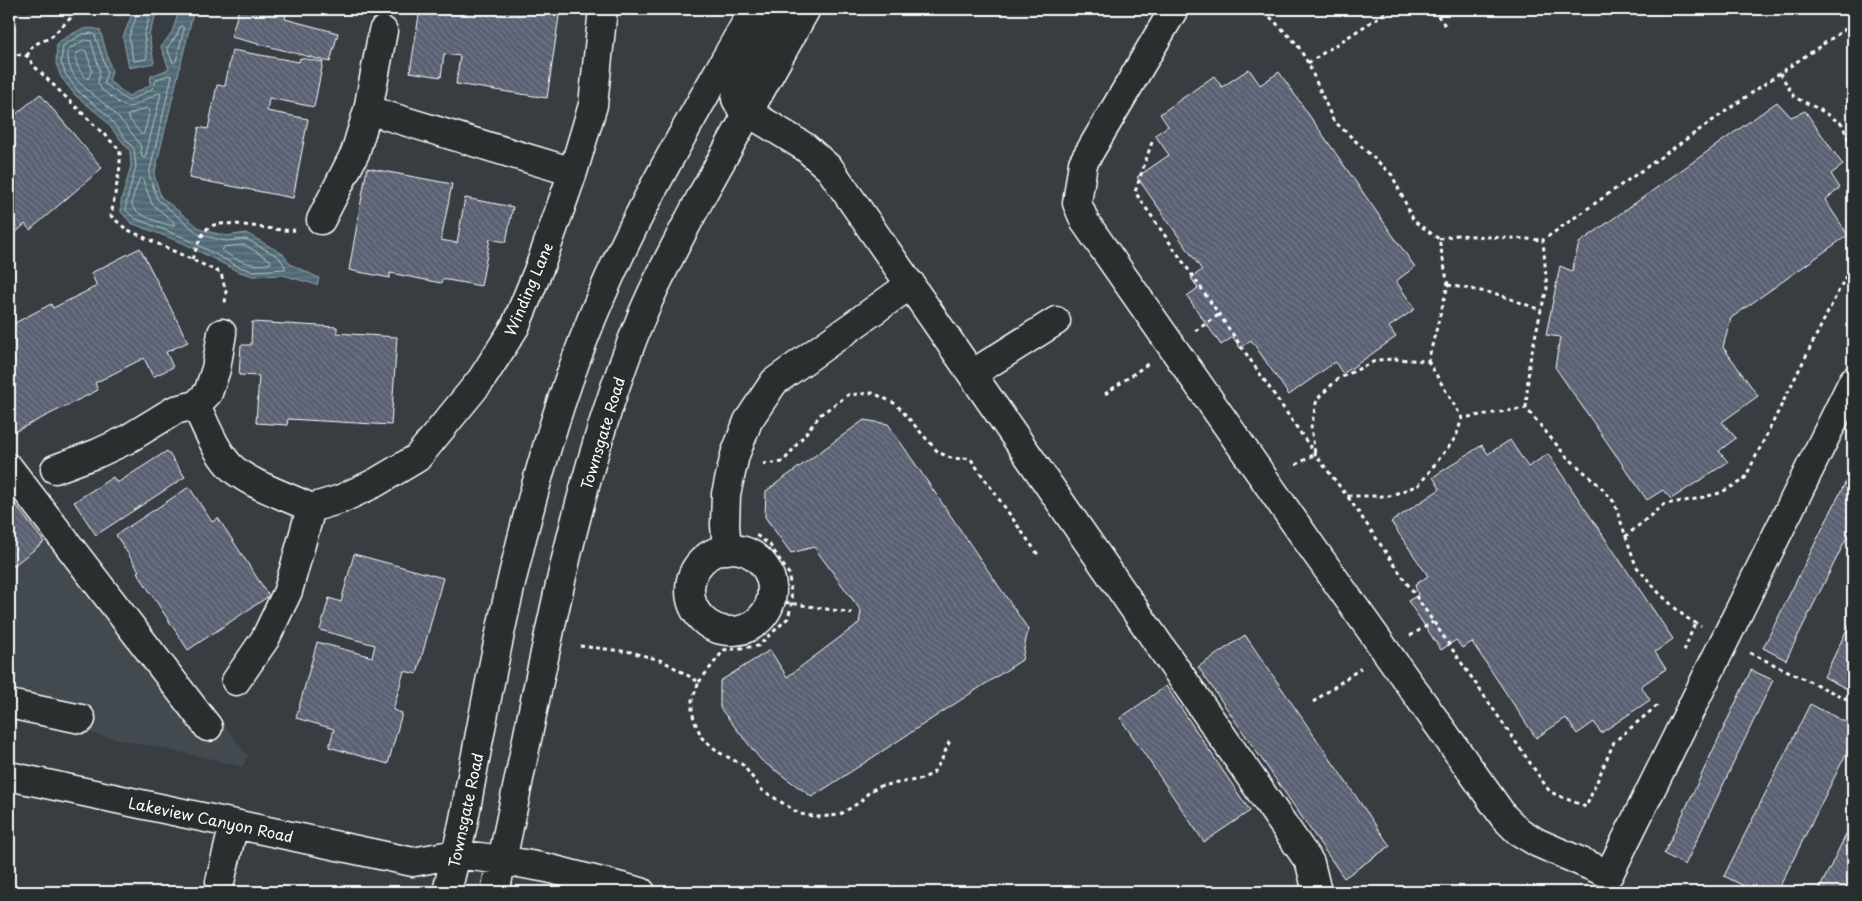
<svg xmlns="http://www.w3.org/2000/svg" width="1862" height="901" viewBox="0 0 1862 901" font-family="'Playpen Sans',sans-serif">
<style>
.built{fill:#424850}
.water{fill:url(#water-rules);stroke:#95a5ac}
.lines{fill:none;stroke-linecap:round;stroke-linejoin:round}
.shore{stroke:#b9c3c7;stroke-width:1}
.building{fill:url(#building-back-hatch);stroke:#fff}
.minor-casing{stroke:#fff;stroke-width:31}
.path{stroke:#fff;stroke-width:3;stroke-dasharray:4 4;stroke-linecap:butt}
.minor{stroke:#2a2d2e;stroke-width:28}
.labels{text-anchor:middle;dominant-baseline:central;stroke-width:4;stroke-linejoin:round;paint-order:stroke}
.street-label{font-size:15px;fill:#fff;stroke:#2a2d2e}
</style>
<defs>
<pattern id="water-rules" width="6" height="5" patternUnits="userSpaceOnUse" patternTransform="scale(1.25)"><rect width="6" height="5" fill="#4f6974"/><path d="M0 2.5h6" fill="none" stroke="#698089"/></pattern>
<pattern id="building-back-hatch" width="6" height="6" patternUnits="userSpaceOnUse" patternTransform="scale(1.25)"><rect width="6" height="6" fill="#5a6172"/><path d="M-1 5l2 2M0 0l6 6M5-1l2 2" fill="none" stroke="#737987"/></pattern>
</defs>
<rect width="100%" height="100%" fill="#383d42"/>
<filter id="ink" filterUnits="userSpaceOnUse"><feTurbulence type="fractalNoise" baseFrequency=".02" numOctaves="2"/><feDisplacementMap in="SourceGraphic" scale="10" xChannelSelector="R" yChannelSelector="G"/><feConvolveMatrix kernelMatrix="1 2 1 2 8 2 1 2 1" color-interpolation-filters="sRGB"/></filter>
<g filter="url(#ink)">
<!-- built -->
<path class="built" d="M9 446 248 756 242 767 216 760 9 716Z"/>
<!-- water -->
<path class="water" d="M134 9H141L156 14 149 35 154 63 129 68 123 37Z
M180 9H194L154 175 161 197 202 230 227 236 246 233 283 254 290 264 319 278 317 285 283 275 253 276 237 271 183 243 131 223 121 212V202L131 166 130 151 102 117 75 95 61 77 56 63 57 43C71 35 83 24 100 30L112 72 109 81 129 96 150 85 151 76 169 69 161 47 172 32Z"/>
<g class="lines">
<!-- shore -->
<path class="shore" d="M140 11 149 18 144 35 147 57 146 59 135 61 133 60 129 37 138 12Z
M182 26 184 29 176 61 173 63 167 48 177 35 180 27Z
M83 34 92 33 95 35 107 71 104 83 125 99 129 101 152 89 157 79 169 75 172 76 149 174 157 199 200 235 226 241 246 239 279 257 285 266V269L253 271 239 267 185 238 134 218 126 210V203L136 167 134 149 106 114 79 92 66 75 61 62 63 46Z
M85 40 91 41 100 71 98 83 102 90 122 105 127 107 134 106 158 93 161 94 145 158 142 157C141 153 141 149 140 145 134 134 118 117 109 108 91 91 65 80 68 50Z
M83 50 86 51 92 70 88 79C81 74 74 64 76 54Z
M147 108 150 111 144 133 142 135 127 116Z
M141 178 143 180 152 204 174 222V226C165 225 132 214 132 204 132 196 137 187 139 180Z
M245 245 270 260 271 263C255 268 235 261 222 250L224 247Z"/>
</g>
<!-- building -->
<path class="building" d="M239 9H287L285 19 338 33 330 62 231 37Z
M420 9H551L560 10 547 98 456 84 460 56 444 54 441 77 410 72Z
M232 50 299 62 300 58 323 62 314 107 269 98 267 111 308 119 293 198 189 178 199 127 208 129 217 85 225 86Z
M1249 69 1260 85 1279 72 1415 267 1396 281 1415 309 1389 327 1396 337 1343 374 1335 362 1289 395 1251 340 1240 348 1233 337 1221 345 1187 296 1198 288 1191 278 1202 270 1137 177 1169 155 1155 135 1168 126 1160 114 1214 76 1222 87Z
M40 94 102 168 30 230 25 224 9 239V120Z
M1777 102 1791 117 1805 111 1843 165 1831 174 1840 188 1825 200 1848 235 1731 318 1723 347 1758 396 1722 422 1736 438 1719 451 1728 462 1671 499 1663 490 1647 500 1555 367 1560 337 1546 335 1560 266 1572 271 1579 243Z
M367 168 452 184 441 240 457 243 465 198 513 207 506 242 490 239 481 286 442 279 441 283 390 273V278L349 270Z
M140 248 188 342 166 352 173 367 153 377 144 358 95 383 98 390 14 432 9 422V326L51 304 53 308 97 286 91 273Z
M252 322 337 327V333L397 337 391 425 288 419 287 425 256 423 259 376 239 375 241 345H251Z
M864 420 888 424 1028 629 1022 660 812 797 761 760 720 708V681L770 650 787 677 859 623 861 611 814 547 791 553 765 517 766 491Z
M1510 440 1528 467 1548 454 1673 639 1655 652 1666 669 1641 686 1650 700 1601 733 1594 722 1577 734 1566 718 1536 738 1472 642 1462 648 1456 640 1441 650 1408 601 1418 595 1415 585 1428 576 1391 522 1440 489 1433 477 1482 445 1488 454Z
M167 451 185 477 96 535 74 502 113 477 117 483Z
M1853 467V525L1786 660 1763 648Z
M189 487 212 522 218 518 269 596 188 650 137 572 139 571 116 535Z
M9 496 44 542 9 569Z
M354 554 443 578 417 674 404 671 393 710 402 713 388 764 329 747 334 729 296 718 317 642 372 657 375 645 320 630 329 598 341 602Z
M1853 617V692L1824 677Z
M1245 635 1390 846 1344 878 1198 667Z
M1751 670 1773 680 1685 865 1664 854Z
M1166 686 1250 811 1204 842 1120 718Z
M1810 704 1853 726V740L1777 892H1756L1724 876Z
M1853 820V881L1847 892H1818Z"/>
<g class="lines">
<defs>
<path id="minor" d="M776 9 739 78 736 99 741 108 805 147 830 169 1310 863 1317 892
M1174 9 1083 163 1077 203 1085 222 1316 553 1504 817 1518 831 1538 843 1609 874 1853 381
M368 110 573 172
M321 220 355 153 368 110 383 31
M972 374 1056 321
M196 405C206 426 214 448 229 465 245 483 289 497 311 508
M9 468 208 727
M55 469 98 453 126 440 175 410 196 405 208 393 216 369 222 333
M311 508 341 499 375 483 417 458 481 380 515 327 540 266 573 172 593 105 603 9
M690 590a41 41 0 1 1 82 0a41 41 0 1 1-82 0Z
M727 550 725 525 726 494 735 455 748 421 774 382 911 284
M236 681 265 639 288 591 311 508
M9 704 81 719
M9 776 413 862 456 854 502 860 547 868 641 892
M220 882 234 824
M447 892C453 866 460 840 465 814 494 654 525 493 583 341 627 224 693 117 754 9
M495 892C538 700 566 502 641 318 658 276 681 236 702 195 736 133 771 71 806 9"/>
</defs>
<!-- minor casing -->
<use href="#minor" class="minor-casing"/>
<!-- path -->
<path class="path" d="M1256 9 1271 18 1297 44 1308 63 1333 120 1392 175 1414 221 1439 239 1448 285 1428 361 1394 359 1377 360 1338 379 1317 399 1311 427 1315 454 1292 467
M1433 9 1447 28
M9 53 27 56 35 67 120 150V167L111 216 126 229 221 273 226 292 225 304
M27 56 33 45 50 38 80 9
M1308 63 1391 9
M1780 73 1794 97 1819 109 1842 124 1852 148 1853 179
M1152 142 1135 192 1315 454 1347 496H1389L1419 485 1456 437 1462 418 1526 408 1565 455 1600 486 1614 502 1636 566 1660 594 1685 617 1701 626
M1853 205V218
M1439 239 1457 235 1543 240
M192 259C196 250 200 235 208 228 222 216 275 233 295 230
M1448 285 1497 294 1541 310
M1195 331 1220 314
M1428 361 1462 418
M1105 394 1149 363
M1526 408 1529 365 1541 310 1547 289 1543 240 1780 73 1853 24
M763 464 783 462 821 414 848 395 873 393 896 404 938 452 953 459 970 458 1039 556
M1348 497 1550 792 1586 807 1614 742 1659 704
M1625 537 1664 504 1691 500 1720 493 1744 480 1853 262
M770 600 852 613
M1410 636 1433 622
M580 646 631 652 663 661 699 682 692 700V709L694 720 702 738 720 753 743 765 762 790 800 814 819 817 839 815 860 802 870 791 880 786 922 779 933 773 941 761 951 738
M1684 651 1695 623
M1750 653 1853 702
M699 682 724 650 758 646 788 618 792 603 789 574 770 545 756 535
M1313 702 1361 668"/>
<!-- minor -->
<use href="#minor" class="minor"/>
</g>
</g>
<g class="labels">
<!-- street labels -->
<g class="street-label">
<text transform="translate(528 289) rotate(-67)">Winding Lane</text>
<text transform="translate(602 433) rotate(-73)">Townsgate Road</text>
<text transform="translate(465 810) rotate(-78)">Townsgate Road</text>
<text transform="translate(211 819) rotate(12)">Lakeview Canyon Road</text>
</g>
</g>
<!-- margin -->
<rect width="1862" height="901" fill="none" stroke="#2a2d2e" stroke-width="30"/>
<rect x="15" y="15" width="1832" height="871" fill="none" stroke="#fff" stroke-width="2" filter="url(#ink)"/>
</svg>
